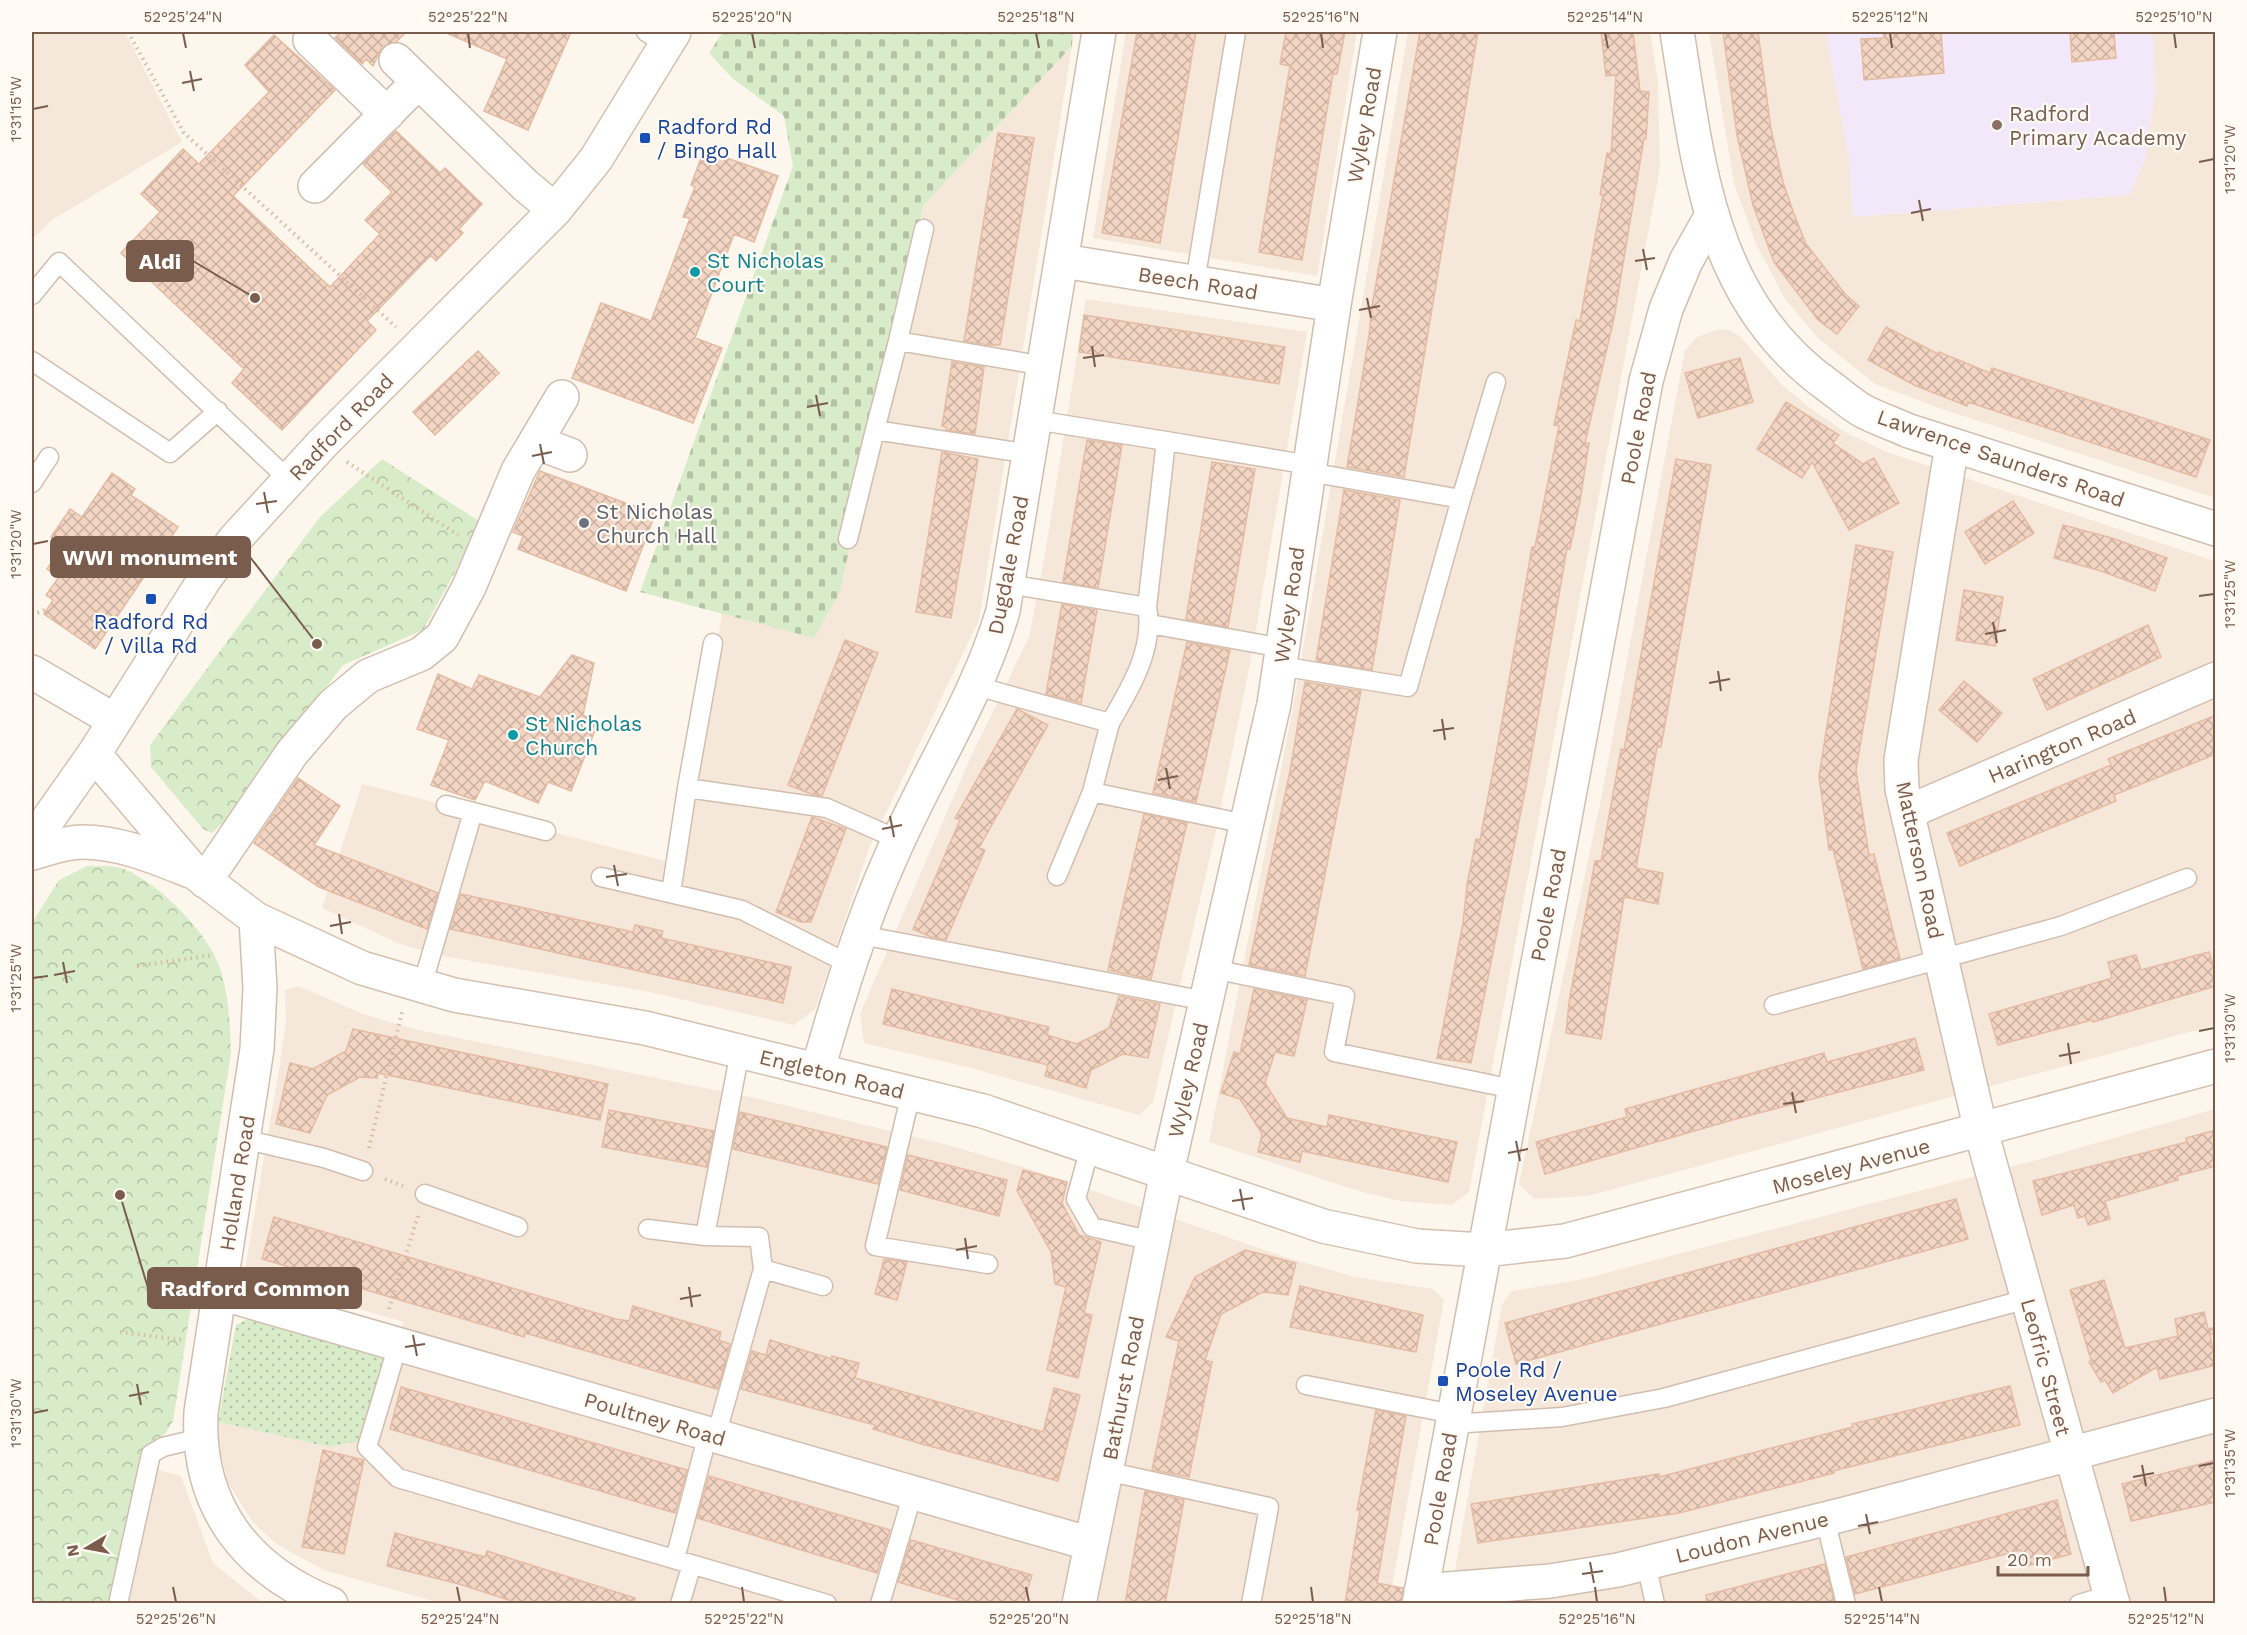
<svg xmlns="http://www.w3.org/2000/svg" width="2247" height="1635" viewBox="0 0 2247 1635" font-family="'Work Sans',sans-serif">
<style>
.residential{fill:#f5e8da}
.education{fill:#f3e8fa}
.grass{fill:url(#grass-dots)}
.forest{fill:url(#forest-crowns)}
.cemetery{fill:url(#cemetery-stones)}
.building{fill:url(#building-cross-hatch);stroke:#e6bba3;stroke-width:1.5}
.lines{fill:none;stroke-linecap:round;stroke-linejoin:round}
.service-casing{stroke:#d1beb0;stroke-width:21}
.minor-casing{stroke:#d1beb0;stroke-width:36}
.tertiary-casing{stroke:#d1beb0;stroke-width:36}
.secondary-casing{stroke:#d6c0b0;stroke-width:36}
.path{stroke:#d9b8a5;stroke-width:4;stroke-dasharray:1.5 4.5;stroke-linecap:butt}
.service{stroke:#fff;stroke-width:18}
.minor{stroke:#fff;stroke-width:33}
.tertiary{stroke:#fff;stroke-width:33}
.secondary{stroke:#fff;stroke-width:33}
.ticks{fill:none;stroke:#7a5c4d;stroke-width:2}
.education-dot{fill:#8d6e63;stroke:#fffaf3;stroke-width:2}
.transit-dot{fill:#1a4fb4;stroke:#fffaf3;stroke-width:2}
.culture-dot{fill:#0f9aa8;stroke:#fffaf3;stroke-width:2}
.worship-dot{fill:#6b7280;stroke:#fffaf3;stroke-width:2}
.labels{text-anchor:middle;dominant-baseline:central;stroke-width:4.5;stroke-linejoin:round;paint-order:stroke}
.education-label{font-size:21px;fill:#785e54;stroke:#fffaf3;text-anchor:start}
.street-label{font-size:21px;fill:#7a5c4d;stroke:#fffaf3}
.transit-label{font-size:21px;fill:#164399;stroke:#fffaf3;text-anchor:start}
.culture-label{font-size:21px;fill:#0d838f;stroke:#fffaf3;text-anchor:start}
.worship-label{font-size:21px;fill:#5b616d;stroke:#fffaf3;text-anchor:start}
.leader{fill:none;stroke:#7a5c4d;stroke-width:2}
.callout-dot{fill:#7a5c4d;stroke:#fffaf3;stroke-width:2}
.callout{fill:#7a5c4d;stroke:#7a5c4d;stroke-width:2}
.callout-label{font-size:22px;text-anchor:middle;font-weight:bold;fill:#fff}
.neatline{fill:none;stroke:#7a5c4d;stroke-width:2}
.ticks-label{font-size:15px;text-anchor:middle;fill:#7a5c4d}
</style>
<defs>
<pattern id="grass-dots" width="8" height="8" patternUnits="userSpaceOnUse" patternTransform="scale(1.5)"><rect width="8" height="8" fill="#d8ecc9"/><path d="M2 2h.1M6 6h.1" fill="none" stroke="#b4c2a5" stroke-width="1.8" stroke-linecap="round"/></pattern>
<pattern id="forest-crowns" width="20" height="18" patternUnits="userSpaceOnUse" patternTransform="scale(1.5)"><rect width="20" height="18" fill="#d8ecc9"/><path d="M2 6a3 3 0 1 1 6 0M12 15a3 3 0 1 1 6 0" fill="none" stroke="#b4c2a5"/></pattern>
<pattern id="cemetery-stones" width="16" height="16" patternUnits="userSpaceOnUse" patternTransform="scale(1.5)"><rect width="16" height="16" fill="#d8ecc9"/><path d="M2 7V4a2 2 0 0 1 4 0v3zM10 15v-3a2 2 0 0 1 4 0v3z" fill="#b4c2a5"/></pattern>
<pattern id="building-cross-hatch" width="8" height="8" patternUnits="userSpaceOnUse" patternTransform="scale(1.5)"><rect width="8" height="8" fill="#f3d5c3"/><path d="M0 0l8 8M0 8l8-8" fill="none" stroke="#cab0a1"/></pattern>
</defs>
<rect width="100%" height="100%" fill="#fdf6ec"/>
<!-- residential -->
<path class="residential" d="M32 32H125L182 142 52 220 32 240Z
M1126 32H1357L1317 276 1093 238Z
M1408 32H1650L1658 83 1660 167 1654 201 1469 1192 1452 1205 1400 1201 1362 1192 1209 1142 1294 702Z
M1709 32H1826L1849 158 1853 217 2129 195 2145 160 2155 92 2153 32H2215V498L1939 408 1875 384 1818 338 1785 299 1756 244 1734 184Z
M1072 46 979 620 869 848 815 1009 794 1025 645 991 437 955 400 944 322 908 362 784 682 865 722 613 814 638 840 592 923 206Z
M1086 299 1307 332 1251 659 1216 831 1153 1102 1139 1115 971 1068 864 1043 860 1014 969 761 1029 637 1045 554Z
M1719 329 1730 330 1741 337 1780 383 1810 408 1845 432 1887 452 2215 561V1025L1588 1196 1534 1199 1519 1184 1601 799 1685 350 1697 337Z
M298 986 363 1014 414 1029 755 1098 948 1145 1027 1168 1285 1257 1355 1277 1433 1289 1444 1300 1389 1603H440L324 1570 276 1544 252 1521 228 1483 217 1441 218 1422 329 1447 367 1439 404 1322 249 1277 245 1270 278 1076 286 1021 285 990Z
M2215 1109V1603L1449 1604 1502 1304 1512 1291 1583 1279 2037 1160Z
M158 1470 181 1476 213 1563 263 1603H129Z"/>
<!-- education -->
<path class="education" d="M1826 32H2153L2155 92 2145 160 2129 195 1853 217 1849 158Z"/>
<!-- grass -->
<path class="grass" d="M259 1319 393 1357 368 1439 329 1447 218 1422 236 1325 245 1320Z"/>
<!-- forest -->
<path class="forest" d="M382 459 482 523 423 630 343 665 226 820 212 833 203 829 151 767 150 745 320 517Z
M87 866C99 866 113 865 124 869 161 885 209 933 221 971 229 998 230 1026 231 1053L173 1421 165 1434 147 1446 110 1603H32V923L59 880Z"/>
<!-- cemetery -->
<path class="cemetery" d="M723 32H1073L1072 46 923 206 840 592 814 638 640 592 793 166 784 116 732 78 709 53Z"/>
<!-- building -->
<path class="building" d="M341 32H406L396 42 382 47 373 66 366 59 362 64 335 38Z
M444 32H571L528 130 484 111 507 59Z
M1137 32H1196L1160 243 1102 233Z
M1286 32H1345L1337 74H1333L1302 260 1259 252 1290 66 1280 64Z
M1420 32H1478L1404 477 1347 467 1369 336 1372 306Z
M1601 32H1633L1640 91 1649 92 1646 139H1644L1614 318 1585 443H1589L1580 501 1570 549 1567 548 1527 781 1471 1063 1437 1058 1463 923 1467 885 1476 839 1480 840 1501 727 1532 547H1535L1559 426 1554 425 1576 320 1580 321 1586 287 1603 195H1600L1607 153 1611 154 1616 75 1606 76Z
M1723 32H1758L1771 129 1783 182 1794 214 1806 244 1846 295 1859 306 1837 334 1818 320 1774 262 1753 205 1737 135Z
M1883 32H1941L1944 73 1864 80 1861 39 1884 38Z
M2070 32H2114L2116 58 2072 62Z
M274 35 335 90 233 196 330 287 380 234 365 220 392 192 363 164 396 131 440 173 445 168 482 204 459 229 463 233 436 261 431 255 367 321 376 330 282 430 232 383 244 369 121 253 160 212 141 194 183 149 199 164 269 92 245 65Z
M998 133 1034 138 1000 345H988L964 341Z
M704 150 778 176 754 242 734 234 695 338 722 348 693 423 572 378 601 303 651 321 690 218 683 217 695 187 691 185Z
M1084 315 1285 347 1279 384 1079 352Z
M1886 327 1938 354 1939 352 1990 373 1992 368 2210 440 2196 477 1968 402 1967 406 1914 385 1868 360Z
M478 351 499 373 435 435 413 412Z
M1740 358 1753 402 1698 418 1685 373Z
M952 362 984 367 975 434 946 430V427L942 426Z
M1786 402 1839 435 1833 443 1863 464 1874 458 1899 503 1849 530 1812 462 1802 478 1757 449Z
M1087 440 1122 445 1098 588 1063 582Z
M942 452 978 459 951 618 916 612Z
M1676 459 1711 465 1661 747H1657L1636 868 1663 873 1658 904 1624 897 1601 1039 1566 1033 1569 1002 1595 861H1601L1621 749 1624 750Z
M1212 462 1255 469 1228 627 1186 619Z
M540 471 655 514 626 591 518 549 523 536 513 532Z
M112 473 135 489 131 495 178 527 95 649 44 614 53 600 46 595 59 577 47 569 63 545 51 537 70 509 82 517Z
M1344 490 1400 500 1372 670 1316 661Z
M2013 501 2034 533 1985 564 1965 532Z
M2063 525 2112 538 2167 558 2155 591 2101 571 2054 558Z
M1856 545 1893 552 1856 770 1869 855 1874 854 1900 959 1863 969 1833 849 1829 850 1819 776Z
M1964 590 2003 597 1995 646 1956 640Z
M1062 604 1097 610 1081 703 1046 694Z
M2148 625 2161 657 2047 710 2033 679Z
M845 640 878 653 822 796 814 795 788 785Z
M1187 642 1230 650 1196 802 1153 793Z
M572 655 594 663 583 715 598 723 571 791 548 782 538 803 485 781 475 800 431 785 449 740 417 729 438 674 472 689 479 675 540 697Z
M1964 681 2002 713 1977 742 1939 710Z
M1305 682 1361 691 1305 976 1249 965 1290 771Z
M1017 709 1048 725 979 848 985 850 946 940 931 937 913 929 960 820 955 818Z
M2216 715V754L2114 795 2116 801 1960 866 1947 833 2111 765 2108 759Z
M298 778 340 806 314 845 438 893 427 929 319 887 254 843Z
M1144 814 1187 823 1151 979 1108 970Z
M812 817 846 829 811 922H801L776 912Z
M461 894 633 932 635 925 663 931 661 938 791 967 783 1003 450 929Z
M2209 952 2216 974V986L2093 1022 2092 1020 1998 1045 1989 1014 2112 978 2108 962 2136 955 2141 970Z
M892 989 1049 1027 1047 1035 1077 1044 1109 1028 1119 996 1160 1004 1148 1058 1123 1054 1091 1070 1086 1088 1045 1076 1048 1065 883 1024Z
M1254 989 1307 1000 1294 1056 1275 1052 1265 1083 1287 1118 1327 1127 1329 1115 1457 1142 1448 1182 1302 1151 1300 1162 1258 1152 1262 1134 1240 1099 1221 1093 1234 1052 1240 1054Z
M353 1029 608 1084 600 1120 378 1073 377 1078 360 1077 327 1095 310 1133 276 1124 290 1063 313 1069 346 1051Z
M1915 1038 1924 1070 1736 1119 1545 1174 1536 1142 1627 1117 1625 1109 1824 1053 1827 1062Z
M609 1110 714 1131 707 1167 602 1147Z
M740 1112 887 1147 878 1184 733 1149Z
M2216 1130V1166L2177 1176 2178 1180 2105 1201 2110 1219 2088 1225 2085 1216 2078 1218 2074 1205 2042 1215 2033 1181 2187 1142 2186 1138Z
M908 1155 1007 1180 999 1216 900 1190Z
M1023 1170 1067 1182 1062 1203 1079 1235 1101 1242 1084 1313 1092 1315 1078 1378 1047 1370 1066 1287 1055 1284 1051 1252 1017 1191Z
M1956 1199 1968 1239 1516 1364 1505 1323Z
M274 1217 616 1319 629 1321 633 1306 721 1332 719 1340 730 1344 720 1382 717 1389 525 1333 524 1337 262 1259Z
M1245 1250 1296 1263 1288 1295 1263 1292 1221 1314 1205 1360 1212 1362 1189 1477 1152 1470 1179 1341 1166 1337 1195 1277Z
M884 1259 907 1262 897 1300 875 1294Z
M2104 1280 2125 1348 2178 1336 2175 1319 2204 1312 2208 1329 2212 1328 2214 1333 2210 1335 2216 1365 2160 1379 2157 1367 2113 1393 2105 1380 2101 1382 2089 1362 2091 1360 2070 1290Z
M1300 1286 1423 1315 1416 1352 1290 1327Z
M770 1340 832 1359V1356L859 1363 855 1378 1043 1432 1054 1388 1080 1395 1058 1481 922 1444 873 1429 875 1425 741 1389 752 1351 766 1355Z
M2010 1386 2020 1425 1833 1471 1834 1473 1679 1513 1478 1543 1471 1504 1659 1474V1477L1853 1427 1852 1424Z
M401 1387 687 1470 675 1513 390 1429Z
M1376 1410 1406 1416 1377 1583 1403 1588 1401 1604H1345L1360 1510H1357Z
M323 1450 364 1460 344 1554 302 1547Z
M2216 1460V1502L2131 1521 2122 1484Z
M709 1476 890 1530 877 1573 697 1518Z
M1145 1491 1184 1500 1171 1572 1165 1604H1125Z
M2057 1500 2071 1554 2026 1566 2021 1550 1855 1594 1846 1557Z
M395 1533 485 1557 487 1551 635 1598 634 1604H521L459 1584 387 1566Z
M911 1540 1032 1575 1023 1604H971L898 1582Z
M1825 1564 1834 1601 1825 1604H1707L1706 1595Z"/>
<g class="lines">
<defs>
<path id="service" d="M646 32 666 44
M1195 282 1236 32
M32 295 59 262 289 480
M898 341 924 229
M32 361 170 453 218 411
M1035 420 1166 441
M875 430 898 341 1045 366
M1309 472 1461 499 1496 382
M32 483 49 457
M848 539 875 430 1030 454
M1007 584 1147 607
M1150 624 1282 648
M1280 666 1408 687 1461 499
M976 686 1110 723C1130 689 1155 648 1147 607L1166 441 1310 465
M1110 723 1092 792 1246 824
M687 788 713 643
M473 812 546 831
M1057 876 1092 792
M601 877 742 910 851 965
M671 893 687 788 827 808 899 840
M861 935 1206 1001
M1213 969 1345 996 1334 1052 1513 1089
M422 986 473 812 446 805
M1774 1005 2061 926 2187 878
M911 1093 875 1246 988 1264
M243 1139 324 1158 363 1171
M1090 1147 1076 1199 1092 1227 1153 1241
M425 1194 518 1227
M648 1229 705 1236 740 1051
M705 1236 759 1237 763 1269 716 1436
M763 1269 823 1286
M398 1345 367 1447 398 1478 827 1604
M1306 1385 1453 1414
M1451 1424 1562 1417 1664 1398 2027 1299
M1106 1471 1269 1507 1251 1604
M1825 1519 1846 1604
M675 1559 708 1434
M1646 1563 1655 1604
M118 1604 151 1454 163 1447 200 1438
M680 1604 692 1564
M880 1604 913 1493
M2079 1604 2110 1595"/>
<path id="minor" d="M310 40 387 114
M396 60 525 185 555 210
M315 186 418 82
M1063 261 1334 305
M536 442 570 455
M1952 445 1901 760 1902 789 1981 1131 2113 1604
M32 672 114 720
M1908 812 2216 679
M205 881 292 753 333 705 368 676 421 654 442 637 469 587 518 471 562 397
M256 919 260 988 257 1049 201 1412C196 1506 246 1570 331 1604
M818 1069C838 999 860 926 890 859 926 775 977 699 1003 611L1099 32
M220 1293 1091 1544
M1421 1591 1550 1581 1618 1570 1845 1514 2216 1415
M1079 1604 1167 1172 1274 704 1334 305 1380 32
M1419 1604 1646 381 1666 309 1686 261 1711 217"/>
<path id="tertiary" d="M1677 32C1699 167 1709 301 1830 387 1841 395 1852 405 1863 411 1878 419 1894 424 1909 431L2216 529"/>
<path id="secondary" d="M94 754 194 872 256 919 362 968 454 995 645 1028 983 1111 1323 1226 1417 1246 1483 1250 1565 1241 2216 1066
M32 842 94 754 206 577 235 539 322 444 555 210 596 159 674 32
M32 853C47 849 66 842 82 842 120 842 155 857 190 871"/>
</defs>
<!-- service casing -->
<use href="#service" class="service-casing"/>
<!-- minor casing -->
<use href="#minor" class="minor-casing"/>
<!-- tertiary casing -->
<use href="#tertiary" class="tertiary-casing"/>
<!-- secondary casing -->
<use href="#secondary" class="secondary-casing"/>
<!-- path -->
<path class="path" d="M128 32 184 133 396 327
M347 462 458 535
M32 615 47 609
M137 966 213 955
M369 1148 402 1012
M385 1179 403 1186
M389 1309 418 1216
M120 1332 182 1340"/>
<!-- service -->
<use href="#service" class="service"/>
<!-- minor -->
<use href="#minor" class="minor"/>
<!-- tertiary -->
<use href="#tertiary" class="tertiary"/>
<!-- secondary -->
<use href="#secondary" class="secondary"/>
</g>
<!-- ticks -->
<path class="ticks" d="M183 33 186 48M468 33 470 48M752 33 755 48M1036 33 1039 48M1321 33 1323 48M1605 33 1608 48M1890 33 1892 48M2174 33 2176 48M190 71 194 91M182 83 202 79M33 109 48 106M2199 162 2214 159M1919 200 1923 221M1911 213 1931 209M1643 249 1647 270M1635 261 1655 258M1367 298 1371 318M1359 310 1380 306M1092 346 1095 367M1083 358 1104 355M816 395 820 416M807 407 828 403M540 444 544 464M532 456 552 452M264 492 268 513M256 504 277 501M33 544 48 541M2199 596 2214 594M1993 622 1997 643M1985 634 2006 630M1718 671 1721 691M1709 683 1730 679M1442 719 1445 740M1433 731 1454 728M1166 768 1170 789M1158 780 1178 776M890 816 894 837M882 829 902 825M614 865 618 886M606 877 627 874M339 914 342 934M330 926 351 922M63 962 67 983M54 975 75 971M33 978 48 976M2199 1031 2214 1028M2068 1043 2071 1064M2059 1056 2080 1052M1792 1092 1796 1113M1783 1104 1804 1101M1516 1141 1520 1161M1508 1153 1528 1149M1240 1189 1244 1210M1232 1201 1253 1198M965 1238 968 1259M956 1250 977 1246M689 1287 692 1307M680 1299 701 1295M413 1335 417 1356M405 1347 425 1344M137 1384 141 1405M129 1396 149 1392M33 1413 48 1410M2142 1465 2146 1486M2199 1466 2214 1463M2133 1477 2154 1473M1866 1514 1870 1534M1858 1526 1878 1522M1590 1562 1594 1583M1582 1574 1603 1571M173 1587 176 1602M457 1587 460 1602M742 1587 744 1602M1026 1587 1029 1602M1311 1587 1313 1602M1595 1587 1597 1602M1879 1587 1882 1602M2164 1587 2166 1602"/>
<!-- markers -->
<circle class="education-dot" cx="1997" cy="125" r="6"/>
<g class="transit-dot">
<rect x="639" y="132" width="12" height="12" rx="3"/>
<rect x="145" y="593" width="12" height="12" rx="3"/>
<rect x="1437" y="1375" width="12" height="12" rx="3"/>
</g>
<g class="culture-dot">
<circle cx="695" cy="272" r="6"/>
<circle cx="513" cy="735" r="6"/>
</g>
<circle class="worship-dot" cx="584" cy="523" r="6"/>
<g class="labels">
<!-- education labels -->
<g class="education-label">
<text x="2009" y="113">Radford<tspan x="2009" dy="24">Primary Academy</tspan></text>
</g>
<!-- street labels -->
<g class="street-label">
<text transform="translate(1364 125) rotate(-80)">Wyley Road</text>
<text transform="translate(1198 283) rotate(9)">Beech Road</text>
<text transform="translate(341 427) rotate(-46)">Radford Road</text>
<text transform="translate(1638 428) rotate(-79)">Poole Road</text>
<text transform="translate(2001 458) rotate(19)">Lawrence Saunders Road</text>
<text transform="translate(1008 565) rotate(-79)">Dugdale Road</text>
<text transform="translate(1289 605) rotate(-82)">Wyley Road</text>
<text transform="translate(2062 746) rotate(-23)">Harington Road</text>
<text transform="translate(1920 860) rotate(78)">Matterson Road</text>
<text transform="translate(1548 905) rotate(-79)">Poole Road</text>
<text transform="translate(832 1074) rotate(14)">Engleton Road</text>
<text transform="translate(1188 1080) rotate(-77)">Wyley Road</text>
<text transform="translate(1851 1166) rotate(-15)">Moseley Avenue</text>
<text transform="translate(237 1183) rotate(-81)">Holland Road</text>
<text transform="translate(2046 1367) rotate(75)">Leofric Street</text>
<text transform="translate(1123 1388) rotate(-79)">Bathurst Road</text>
<text transform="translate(655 1419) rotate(16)">Poultney Road</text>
<text transform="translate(1440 1489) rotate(-80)">Poole Road</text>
<text transform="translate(1752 1537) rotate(-14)">Loudon Avenue</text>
</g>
<!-- transit labels -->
<g class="transit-label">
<text x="657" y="126">Radford Rd<tspan x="657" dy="24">/ Bingo Hall</tspan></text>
<text x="151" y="621" text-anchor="middle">Radford Rd<tspan x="151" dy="24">/ Villa Rd</tspan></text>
<text x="1455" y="1369">Poole Rd /<tspan x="1455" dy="24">Moseley Avenue</tspan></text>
</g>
<!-- culture labels -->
<g class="culture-label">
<text x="707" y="260">St Nicholas<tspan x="707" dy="24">Court</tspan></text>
<text x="525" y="723">St Nicholas<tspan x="525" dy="24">Church</tspan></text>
</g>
<!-- worship labels -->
<g class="worship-label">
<text x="596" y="511">St Nicholas<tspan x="596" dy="24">Church Hall</tspan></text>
</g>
</g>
<!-- callouts -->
<path class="leader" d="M255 298L193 261M317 644L250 557M120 1195L148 1288"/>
<g class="callout-dot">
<circle cx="255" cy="298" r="6"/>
<circle cx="317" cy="644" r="6"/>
<circle cx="120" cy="1195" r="6"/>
</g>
<g class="callout">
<rect x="127" y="241" width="66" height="40" rx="6"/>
<rect x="51" y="537" width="199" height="40" rx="6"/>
<rect x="148" y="1268" width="213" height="40" rx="6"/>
</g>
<g class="callout-label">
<text x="160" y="269">Aldi</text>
<text x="150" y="565">WWI monument</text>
<text x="255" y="1296">Radford Common</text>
</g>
<!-- border -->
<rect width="2247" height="1635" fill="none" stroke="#fffaf3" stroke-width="66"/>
<!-- north arrow -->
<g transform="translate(87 1548) rotate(260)" stroke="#fffaf3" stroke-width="4.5" paint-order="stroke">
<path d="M0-4.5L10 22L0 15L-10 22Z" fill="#7a5c4d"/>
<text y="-9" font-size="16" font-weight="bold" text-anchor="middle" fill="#7a5c4d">N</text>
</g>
<!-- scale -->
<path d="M1998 1566v9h90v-9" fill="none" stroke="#7a5c4d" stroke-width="3"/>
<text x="2007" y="1566" font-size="18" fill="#7a5c4d" stroke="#fffaf3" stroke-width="4.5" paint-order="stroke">20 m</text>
<rect x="33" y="33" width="2181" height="1569" class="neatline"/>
<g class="ticks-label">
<text x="183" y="22">52°25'24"N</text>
<text x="468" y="22">52°25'22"N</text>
<text x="752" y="22">52°25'20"N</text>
<text x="1036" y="22">52°25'18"N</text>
<text x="1321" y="22">52°25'16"N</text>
<text x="1605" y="22">52°25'14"N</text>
<text x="1890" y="22">52°25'12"N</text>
<text x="2174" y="22">52°25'10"N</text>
<text transform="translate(16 109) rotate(-90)" y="5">1°31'15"W</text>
<text transform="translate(2230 159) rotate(-90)" y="5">1°31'20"W</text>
<text transform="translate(16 544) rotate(-90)" y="5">1°31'20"W</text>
<text transform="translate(2230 594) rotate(-90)" y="5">1°31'25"W</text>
<text transform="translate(16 978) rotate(-90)" y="5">1°31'25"W</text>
<text transform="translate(2230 1028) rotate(-90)" y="5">1°31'30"W</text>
<text transform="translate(16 1413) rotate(-90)" y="5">1°31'30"W</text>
<text transform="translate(2230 1463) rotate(-90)" y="5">1°31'35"W</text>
<text x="176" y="1624">52°25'26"N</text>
<text x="460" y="1624">52°25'24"N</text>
<text x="744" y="1624">52°25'22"N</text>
<text x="1029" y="1624">52°25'20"N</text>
<text x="1313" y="1624">52°25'18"N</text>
<text x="1597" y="1624">52°25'16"N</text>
<text x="1882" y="1624">52°25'14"N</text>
<text x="2166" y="1624">52°25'12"N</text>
</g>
</svg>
